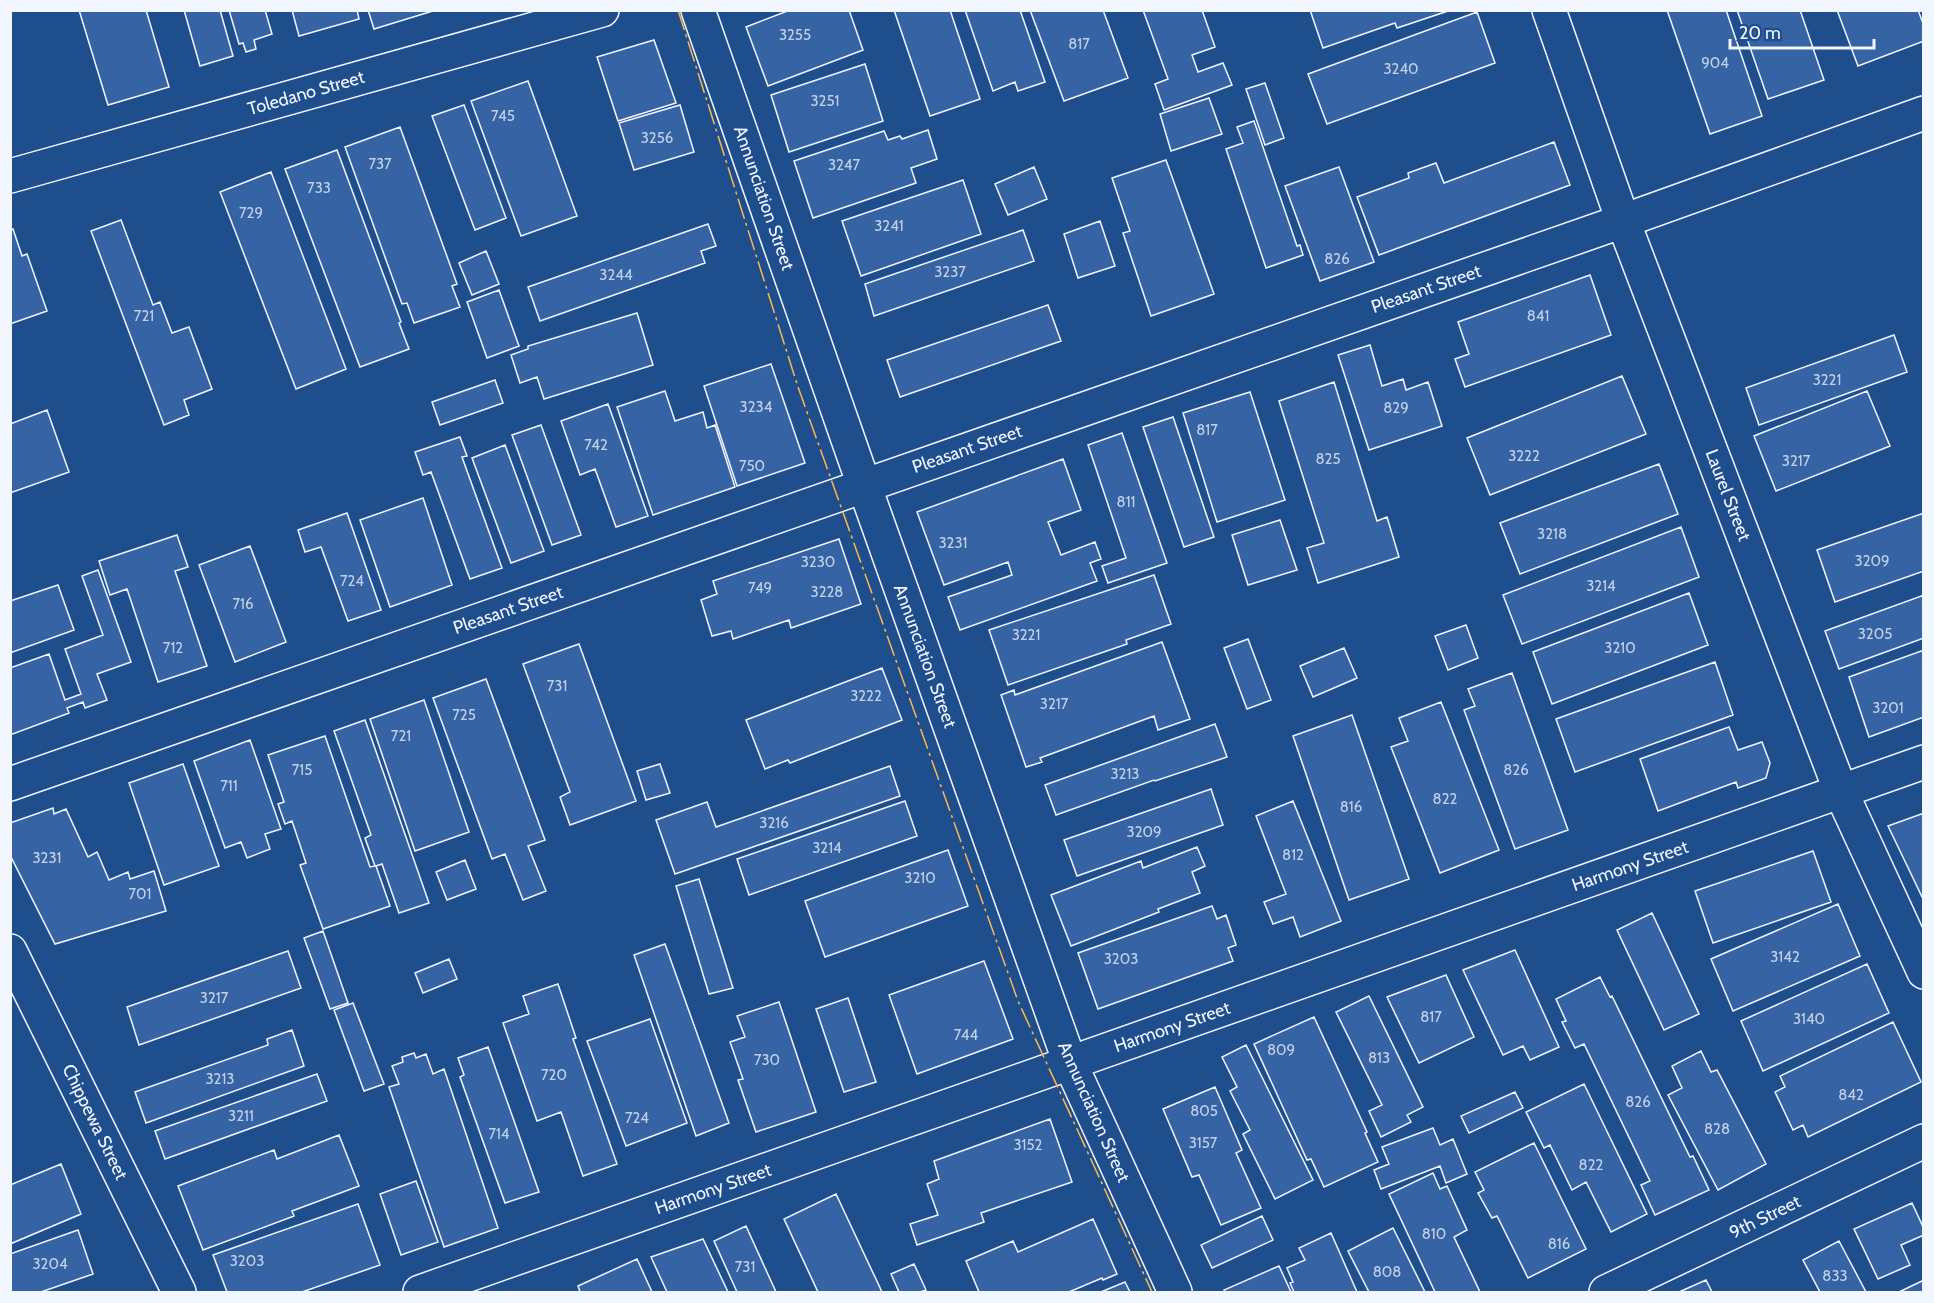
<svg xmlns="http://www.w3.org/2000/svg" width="1934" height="1303" viewBox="0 0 1934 1303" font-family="Cabin,sans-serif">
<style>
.building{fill:#3563a3;stroke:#f2f6ff;stroke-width:1.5}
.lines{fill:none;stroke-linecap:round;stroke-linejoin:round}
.minor-casing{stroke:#f2f6ff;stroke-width:36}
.minor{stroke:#1f4e8c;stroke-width:33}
.power{stroke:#ffb74d;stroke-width:1.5;stroke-dasharray:21 4.5 3 4.5;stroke-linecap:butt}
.labels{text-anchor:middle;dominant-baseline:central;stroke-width:4.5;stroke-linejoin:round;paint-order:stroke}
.number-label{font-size:15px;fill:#c3d1e8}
.street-label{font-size:18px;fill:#f2f6ff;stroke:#1f4e8c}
</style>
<rect width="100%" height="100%" fill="#1f4e8c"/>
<!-- building -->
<path class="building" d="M79 10H146L169 87 108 105Z
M184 10H220L233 56 200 66Z
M229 10H265L272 34 254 40 256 49 246 52 243 43 239 44Z
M292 10H357L359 19 299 36Z
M368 10H436L374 29Z
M790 10H849L863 50 768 86 746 27Z
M894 10H950L980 99 930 116Z
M965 10H1020L1045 82 1018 91 1015 82 993 91Z
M1030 10H1103L1128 78 1064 101Z
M1143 10H1202L1215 47 1192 55 1198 72 1223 63 1232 85 1164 110 1155 84 1168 79Z
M1310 10H1451L1397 28 1395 23 1323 48Z
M1667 10H1726L1762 116 1710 134Z
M1737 10H1800L1824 80 1768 99Z
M1837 10H1918L1924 26V41L1858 66Z
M1477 12 1495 63 1327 124 1308 74Z
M654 40 676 103 618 121 597 57Z
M865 64 883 121 789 152 771 95Z
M528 81 577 216 521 236 471 101Z
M1265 83 1284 138 1265 145 1246 89Z
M1209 98 1222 134 1171 151 1160 114Z
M464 105 506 218 475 230 432 116Z
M680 105 694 152 634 170 619 123Z
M1254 121 1297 246 1300 245 1303 255 1266 268 1226 149 1243 143 1237 127Z
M400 127 457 284 452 286 460 307 414 323 407 303 402 304 345 147Z
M928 130 937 159 911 168 916 183 813 218 794 161 884 131 888 140 900 136 902 139Z
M1554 142 1570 185 1379 255 1357 197 1409 178 1408 173 1436 163 1444 183Z
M337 150 401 322 399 323 409 349 360 367 285 169Z
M1166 160 1214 294 1151 316 1123 233 1130 231 1112 178Z
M1034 167 1047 199 1008 215 995 184Z
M1339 167 1374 262 1320 281 1285 186Z
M271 172 346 369 296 389 220 192Z
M963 180 981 234 861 276 842 221Z
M121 220 153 305 160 302 172 333 189 327 212 389 184 400 189 415 164 425 91 231Z
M1100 221 1115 266 1078 278 1064 234Z
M708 224 716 246 701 251 705 263 540 321 528 287Z
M13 229 22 256 27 254 47 311 10 324V230Z
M1023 230 1034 261 874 316 865 284Z
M486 251 499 284 472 295 459 263Z
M1590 275 1611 335 1465 387 1455 359 1469 354 1458 322Z
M499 290 519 346 487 358 467 302Z
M1048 305 1061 341 900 397 887 360Z
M637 313 653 365 544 399 537 377 520 383 511 355 528 349V346Z
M1894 335 1907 372 1759 425 1746 388Z
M1370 345 1382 386 1403 379 1406 390 1428 382 1442 426 1369 450 1338 355Z
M771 364 805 463 737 486 704 386Z
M1622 376 1646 434 1490 495 1467 438Z
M495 380 503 403 440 425 432 402Z
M1334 382 1377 521 1387 517 1399 557 1318 583 1307 548 1324 543 1279 401Z
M665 391 675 421 703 412 707 428 715 425 735 487 653 515 617 407Z
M1867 391 1890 446 1776 491 1754 436Z
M1250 392 1285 500 1217 522 1183 413Z
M608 404 648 516 616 527 595 469 580 475 561 421Z
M47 410 69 472 10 493V424Z
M1173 417 1214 537 1184 547 1143 427Z
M541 425 581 535 552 545 512 435Z
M1122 433 1167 563 1108 583 1102 566 1126 558 1088 445Z
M460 437 467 456 462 457 502 568 470 579 431 472 423 475 415 452Z
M505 445 544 551 511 563 472 458Z
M1063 459 1081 510 1048 522 1061 555 1095 542 1101 559 1090 563 1097 581 960 630 948 597 1012 575 1008 562 944 585 917 512Z
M1659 464 1678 514 1520 574 1500 523Z
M423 498 452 585 390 607 360 520Z
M347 513 381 610 348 621 321 547 305 552 298 530Z
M1924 513V571L1835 602 1817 550Z
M1280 520 1297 570 1248 585 1232 535Z
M1681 527 1699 577 1522 644 1503 595Z
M177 535 188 567 175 571 207 666 158 682 127 589 110 595 99 561Z
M839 539 861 604 791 628 789 620 733 639 731 631 712 636 701 600 717 594 713 581Z
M250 546 286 642 235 662 199 565Z
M98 570 131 662 97 674 107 700 85 708 83 702 67 708 69 713 10 735V668L49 654 65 700 81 694 65 649 103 635 82 576Z
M1154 575 1171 624 1126 640 1127 644 1008 685 989 630Z
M58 585 74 630 10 653V601Z
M1689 593 1708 645 1552 704 1533 652Z
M1924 595V638L1839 669 1825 631Z
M1466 625 1478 658 1448 670 1435 636Z
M1248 639 1271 700 1247 709 1224 648Z
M1162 642 1190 719 1158 730 1154 716 1040 758 1042 762 1026 767 1001 695 1014 690 1015 695Z
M579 644 636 801 570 825 560 797 570 792 523 664Z
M1344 648 1357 678 1313 697 1300 666Z
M1924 650V717L1869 737 1849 677Z
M1715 662 1733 715 1575 772 1556 719Z
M882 668 902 720 790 763 788 760 765 769 746 720Z
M1512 673 1568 830 1515 849 1464 710 1475 706 1468 689Z
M486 679 545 840 528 846 546 891 523 900 505 854 492 859 433 698Z
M424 700 469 832 415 851 370 719Z
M1441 702 1499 850 1440 873 1391 747 1408 741 1399 718Z
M1352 715 1409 879 1349 900 1293 736Z
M365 720 429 903 399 913 382 864 376 866 390 906 323 929 300 865 306 863 292 821 285 824 278 804 284 802 268 755 325 736 370 867 375 866 365 838 371 835 334 731Z
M1215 724 1227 757 1155 781 1154 780 1056 815 1045 785Z
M1729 727 1738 750 1762 742 1770 763 1766 778 1738 788 1736 782 1658 811 1640 759Z
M250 740 281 829 265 834 270 849 247 858 241 842 225 848 194 761Z
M183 764 219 866 164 885 129 783Z
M660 764 670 793 646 800 637 771Z
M890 766 900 796 675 874 656 820 707 802 716 827Z
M1211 789 1223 825 1077 876 1064 840Z
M905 801 917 836 749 895 737 859Z
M1293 801 1341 921 1300 937 1293 917 1273 924 1264 902 1286 894 1256 816Z
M53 808 54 814 66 809 88 857 97 852 109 880 128 872 130 879 154 871 166 911 55 944 10 855V823Z
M1924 813V901L1888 826Z
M1197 847 1205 866 1192 872 1200 893 1158 909 1159 912 1071 946 1051 895 1141 861 1143 868Z
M948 850 968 906 825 957 805 901Z
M1813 851 1831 902 1713 943 1695 891Z
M465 860 476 889 447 900 436 872Z
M699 879 733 988 709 994 676 886Z
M1838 904 1860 956 1733 1011 1711 959Z
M1212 906 1217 919 1226 915 1236 945 1228 948 1233 961 1098 1009 1078 953Z
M1652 913 1699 1014 1664 1030 1617 930Z
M323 931 348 1003 330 1009 304 938Z
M665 944 729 1123 696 1136 634 955Z
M1515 950 1559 1047 1530 1060 1523 1046 1503 1055 1463 970Z
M288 951 301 988 139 1045 127 1007Z
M449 959 457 979 423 993 415 973Z
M984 961 1013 1039 917 1074 889 995Z
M1867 964 1889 1013 1763 1071 1741 1021Z
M1446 975 1474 1037 1419 1063 1387 997Z
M1600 977 1610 997 1612 996 1690 1157 1693 1156 1709 1190 1655 1215 1641 1185 1650 1181 1584 1044 1575 1048 1562 1022 1566 1021 1556 999Z
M558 984 576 1038 573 1039 617 1164 583 1176 561 1112 537 1121 503 1023 529 1014 523 996Z
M1369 996 1423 1107 1407 1115 1411 1122 1381 1137 1369 1111 1382 1105 1336 1012Z
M848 998 876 1082 844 1092 816 1009Z
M779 1002 816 1112 756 1132 738 1080 743 1079 730 1042 745 1037 737 1016Z
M353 1003 384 1084 364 1091 334 1010Z
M1314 1017 1367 1132 1365 1133 1378 1162 1324 1187 1311 1159 1307 1160 1254 1044Z
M650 1019 687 1123 626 1146 587 1041Z
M1893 1022 1921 1082 1808 1137 1803 1125 1793 1130 1775 1092 1785 1087 1780 1076Z
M292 1030 304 1066 146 1123 135 1092 268 1045 267 1039Z
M1246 1045 1313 1180 1275 1199 1243 1134 1250 1130 1230 1091 1237 1087 1222 1057Z
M488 1047 539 1192 505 1203 460 1077 464 1075 458 1058Z
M1701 1051 1711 1072 1717 1070 1766 1164 1718 1190 1668 1095 1682 1088 1672 1066Z
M414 1053 416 1058 426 1054 433 1074 444 1069 498 1228 444 1247 389 1087 399 1084 392 1066 403 1062 402 1057Z
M317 1074 327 1101 165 1159 155 1131Z
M1584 1084 1647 1214 1611 1232 1586 1182 1572 1190 1550 1145 1544 1148 1526 1112Z
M1215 1087 1242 1150 1236 1153 1261 1208 1221 1225 1199 1175 1192 1177 1163 1109Z
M1515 1092 1523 1108 1469 1133 1461 1116Z
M1050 1119 1072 1182 981 1213 984 1222 917 1245 910 1224 938 1215 927 1184 939 1179 934 1161Z
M1433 1128 1440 1145 1453 1139 1467 1174 1446 1183 1440 1166 1381 1189 1374 1170 1389 1164 1382 1147Z
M339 1135 359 1186 292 1211 294 1216 203 1250 178 1186 274 1150 277 1159Z
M1534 1143 1586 1249 1528 1278 1497 1216 1492 1218 1478 1193 1484 1190 1475 1172Z
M61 1164 81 1214 10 1244V1185Z
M1433 1173 1440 1189 1447 1186 1467 1230 1454 1237 1480 1292H1435L1389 1194Z
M416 1181 438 1242 401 1255 380 1194Z
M836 1194 882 1292H818L784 1219Z
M1912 1203 1924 1229V1235L1901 1245 1910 1265 1878 1279 1854 1229Z
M358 1204 380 1265 302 1292H227L213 1255Z
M1262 1216 1273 1240 1212 1268 1201 1245Z
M1093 1219 1117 1274 1103 1280 1102 1278 1069 1292H979L966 1261 1013 1241 1018 1252Z
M746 1226 776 1292H737L714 1241Z
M1393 1228 1425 1292H1369L1348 1251Z
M78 1230 93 1274 41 1292H10V1254Z
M1331 1233 1357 1292H1294L1290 1283 1293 1282 1287 1268 1305 1260 1299 1248Z
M703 1239 728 1292H667L651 1257Z
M1839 1241 1866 1292H1820L1803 1260Z
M637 1259 652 1292H580L578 1286Z
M914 1264 926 1290 920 1292H899L891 1274Z
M1279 1266 1291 1292H1225L1224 1290Z
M1706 1280 1712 1292H1679Z
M1924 1280V1292H1899Z
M1125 1282 1130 1292H1101Z"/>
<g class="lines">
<defs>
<path id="minor" d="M698 10 864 485 1070 1063 1175 1292
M1549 10 1623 221 1841 792 1924 972
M10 176 602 10
M10 784 1623 221 1924 113
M10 951 179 1292
M420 1292 1924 762
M1606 1292 1924 1141"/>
</defs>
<!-- minor casing -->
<use href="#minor" class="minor-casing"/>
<!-- minor -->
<use href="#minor" class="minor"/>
<!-- power -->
<path class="power" d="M678 10 798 387 1018 1001 1152 1292"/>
</g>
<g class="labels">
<!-- number labels -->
<g class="number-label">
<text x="795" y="35">3255</text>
<text x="1079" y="44">817</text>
<text x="1715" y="63">904</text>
<text x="1401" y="69">3240</text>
<text x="825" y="101">3251</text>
<text x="503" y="116">745</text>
<text x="657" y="138">3256</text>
<text x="380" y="164">737</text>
<text x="844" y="165">3247</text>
<text x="319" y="188">733</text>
<text x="251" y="213">729</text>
<text x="889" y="226">3241</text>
<text x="1337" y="259">826</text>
<text x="950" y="272">3237</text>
<text x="616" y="275">3244</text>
<text x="144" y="316">721</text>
<text x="1538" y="316">841</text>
<text x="1827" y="380">3221</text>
<text x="756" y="407">3234</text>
<text x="1396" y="408">829</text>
<text x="1207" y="430">817</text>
<text x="596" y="445">742</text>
<text x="1524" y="456">3222</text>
<text x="1328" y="459">825</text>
<text x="1796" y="461">3217</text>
<text x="752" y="466">750</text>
<text x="1126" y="502">811</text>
<text x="1552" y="534">3218</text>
<text x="953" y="543">3231</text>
<text x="1872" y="561">3209</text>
<text x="818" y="562">3230</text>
<text x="352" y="581">724</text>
<text x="1601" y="586">3214</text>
<text x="760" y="588">749</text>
<text x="827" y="592">3228</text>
<text x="243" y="604">716</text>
<text x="1875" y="634">3205</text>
<text x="1026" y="635">3221</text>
<text x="173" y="648">712</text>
<text x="1620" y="648">3210</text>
<text x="557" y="686">731</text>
<text x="866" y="696">3222</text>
<text x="1054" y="704">3217</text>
<text x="1888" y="708">3201</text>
<text x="464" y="715">725</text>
<text x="401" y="736">721</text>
<text x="302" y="770">715</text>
<text x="1516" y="770">826</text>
<text x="1125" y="774">3213</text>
<text x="229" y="786">711</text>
<text x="1445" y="799">822</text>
<text x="1351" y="807">816</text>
<text x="774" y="823">3216</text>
<text x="1144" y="832">3209</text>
<text x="827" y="848">3214</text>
<text x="1293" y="855">812</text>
<text x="47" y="858">3231</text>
<text x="920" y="878">3210</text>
<text x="140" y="894">701</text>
<text x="1785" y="957">3142</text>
<text x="1121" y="959">3203</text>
<text x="214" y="998">3217</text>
<text x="1431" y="1017">817</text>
<text x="1809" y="1019">3140</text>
<text x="966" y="1035">744</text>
<text x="1281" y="1050">809</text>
<text x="1379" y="1058">813</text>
<text x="767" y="1060">730</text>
<text x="554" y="1075">720</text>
<text x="220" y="1079">3213</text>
<text x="1851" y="1095">842</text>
<text x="1638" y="1102">826</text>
<text x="1204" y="1111">805</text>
<text x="241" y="1116">3211</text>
<text x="637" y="1118">724</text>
<text x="1717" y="1129">828</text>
<text x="499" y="1134">714</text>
<text x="1203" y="1143">3157</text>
<text x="1028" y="1145">3152</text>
<text x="1591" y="1165">822</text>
<text x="1434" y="1234">810</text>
<text x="1559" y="1244">816</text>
<text x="247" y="1261">3203</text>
<text x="50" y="1264">3204</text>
<text x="745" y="1267">731</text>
<text x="1387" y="1272">808</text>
<text x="1835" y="1276">833</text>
</g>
<!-- street labels -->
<g class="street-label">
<text transform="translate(306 93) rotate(-16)">Toledano Street</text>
<text transform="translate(764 198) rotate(71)">Annunciation Street</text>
<text transform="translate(1426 289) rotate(-19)">Pleasant Street</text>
<text transform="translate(967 449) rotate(-19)">Pleasant Street</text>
<text transform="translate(1728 495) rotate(69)">Laurel Street</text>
<text transform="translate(508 610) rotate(-19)">Pleasant Street</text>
<text transform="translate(925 656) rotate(70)">Annunciation Street</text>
<text transform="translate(1630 866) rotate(-19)">Harmony Street</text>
<text transform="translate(1172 1027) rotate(-19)">Harmony Street</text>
<text transform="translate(1094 1112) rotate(66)">Annunciation Street</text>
<text transform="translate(95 1122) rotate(64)">Chippewa Street</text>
<text transform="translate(713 1189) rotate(-19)">Harmony Street</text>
<text transform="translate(1765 1217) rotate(-26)">9th Street</text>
</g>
</g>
<!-- border -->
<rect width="1934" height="1303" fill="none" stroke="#f2f6ff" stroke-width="24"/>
<!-- scale -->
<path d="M1730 39v9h144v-9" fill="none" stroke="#f2f6ff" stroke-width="3"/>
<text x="1739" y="39" font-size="18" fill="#f2f6ff" stroke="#1f4e8c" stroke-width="4.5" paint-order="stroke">20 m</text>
</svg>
